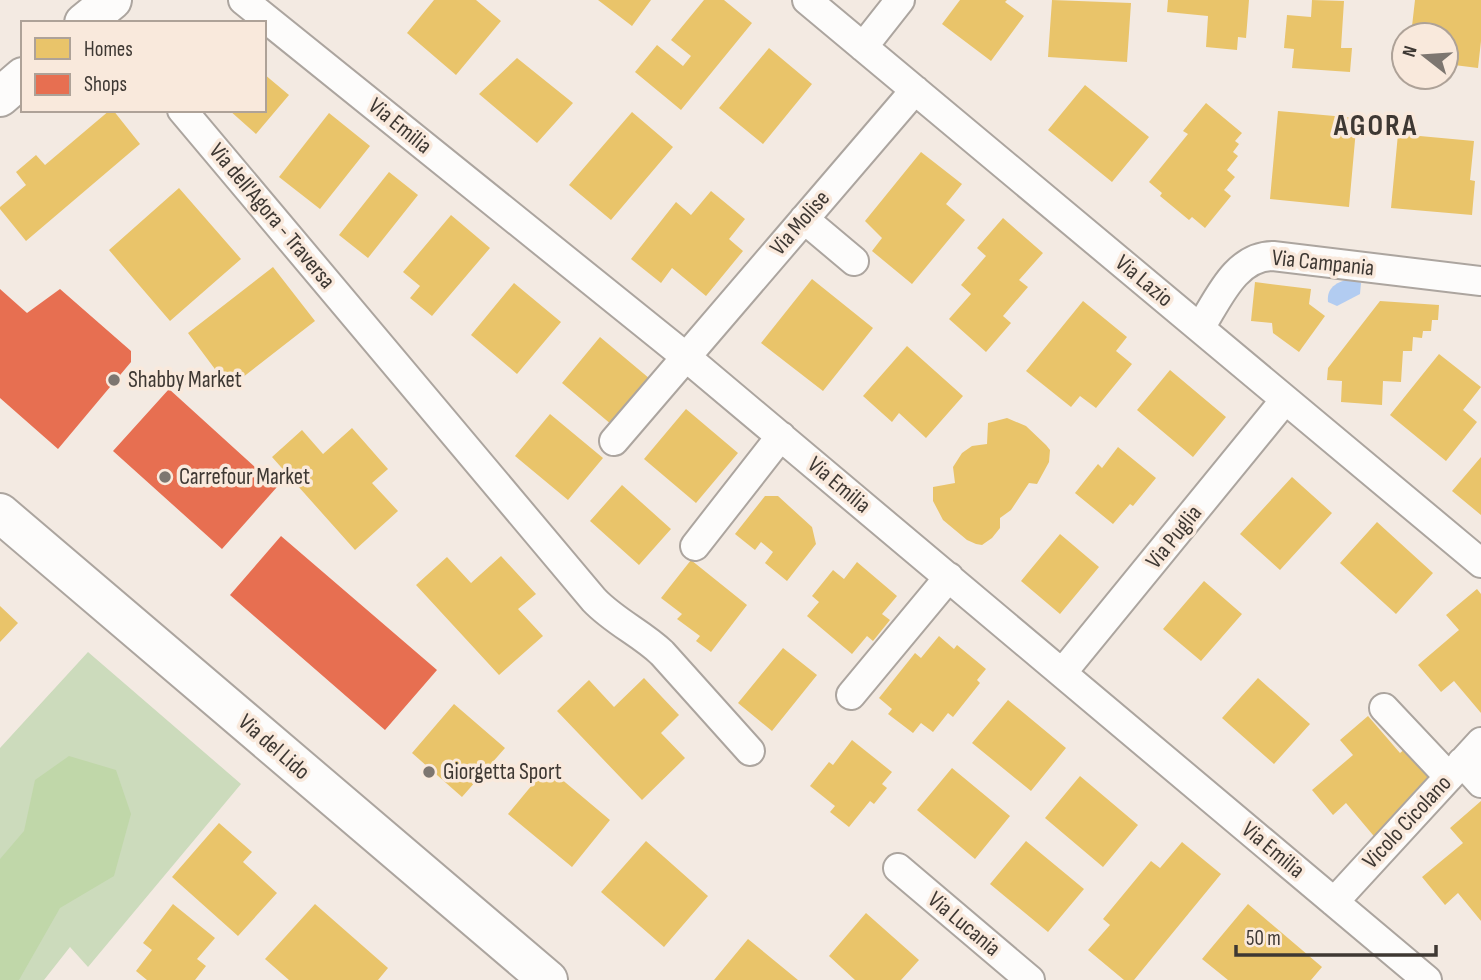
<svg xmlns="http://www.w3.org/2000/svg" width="1481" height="980" viewBox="0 0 1481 980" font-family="'Sofia Sans Condensed',sans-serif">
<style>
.green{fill:#ccdbbc}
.forest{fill:#c0d7a9}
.water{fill:#b2ccf1}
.homes{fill:#e9c46a}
.shops{fill:#e76f51}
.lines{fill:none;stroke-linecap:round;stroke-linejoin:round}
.street-casing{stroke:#aca59f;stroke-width:32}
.secondary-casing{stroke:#aca59f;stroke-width:42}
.street{stroke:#fdfcfb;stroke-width:28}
.secondary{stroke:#fdfcfb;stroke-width:38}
.poi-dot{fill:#7d7670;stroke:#f9e9dc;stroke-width:2.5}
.labels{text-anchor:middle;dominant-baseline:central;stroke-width:7;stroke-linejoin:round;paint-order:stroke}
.street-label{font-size:23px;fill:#3e3833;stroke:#f9e9dc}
.poi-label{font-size:23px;fill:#3e3833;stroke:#f9e9dc;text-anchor:start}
.district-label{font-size:30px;font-weight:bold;letter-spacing:2px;fill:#3e3833;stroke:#f9e9dc}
</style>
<rect width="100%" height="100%" fill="#f3eae2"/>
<!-- green -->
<path class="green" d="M88 652 241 784 88 967 70 947 44 980H0V748Z"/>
<!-- forest -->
<path class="forest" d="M69 756 116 770 131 814 114 876 60 908 19 980H0V859L24 831 35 780Z"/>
<!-- water -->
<path class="water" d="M1354 279 1361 283 1360 294 1337 306 1328 302C1326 286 1340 280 1354 279Z"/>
<!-- homes -->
<path class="homes" d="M434 0H476L501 21 456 75 407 33Z
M598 0H651L632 26Z
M704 0H724L752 23 681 110 635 72 657 45 683 66 691 56 671 40Z
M960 0H1007L1005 2 1024 16 991 61 942 24Z
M1052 0 1131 3 1127 62 1048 57Z
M1168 0H1249L1246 38 1238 37 1237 50 1206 47 1208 16 1167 12Z
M1312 0 1344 1 1341 48H1352L1350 72 1292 68 1294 49 1284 48 1287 15 1311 17Z
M1415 0H1481V41L1478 68 1446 64V35H1411Z
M769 48 812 84 763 144 719 108Z
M517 58 573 103 537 143 479 94Z
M264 74 289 95 256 134 229 110H264Z
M1085 85 1149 137 1112 182 1048 130Z
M1206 103 1242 133 1235 141 1239 144 1233 152 1238 156 1227 170 1235 177 1224 190 1231 196 1205 228 1192 217 1189 220 1160 196 1162 193 1149 182 1188 134 1183 131Z
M110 110H113L140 144 26 241 0 209V207L26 185 16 172 36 155 45 165Z
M1278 111 1357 118 1349 207 1270 199Z
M632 112 673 147 611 220 569 185Z
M329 113 370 146 320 209 279 177Z
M1398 134 1474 141 1470 180 1475 181 1472 215 1391 208Z
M921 152 962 184 946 204 965 220 912 284 872 251 882 238 865 221Z
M389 172 418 195 368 258 339 235Z
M179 188 241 259 170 321 109 250Z
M711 191 745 219 729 239 743 251 706 296 672 268 661 283 631 259 676 202 691 215Z
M451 215 490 248 432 316 410 298 420 286 403 272Z
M1003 218 1043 253 1019 280 1028 287 1003 316 1011 323 986 352 949 319 971 294 961 285 986 256 977 248Z
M273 267 315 321 229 388 188 333Z
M812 279 873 328 823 391 761 343Z
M1255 282 1311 289 1309 304 1325 316 1299 352 1273 333 1272 323 1251 321Z
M514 283 561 322 517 374 471 335Z
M1083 301 1127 337 1116 351 1132 364 1096 408 1080 396 1071 407 1026 371Z
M1380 301 1439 305 1438 320H1432L1431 331H1423L1422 338 1413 337 1412 351H1403L1401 382 1383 381 1382 405 1341 402 1342 381 1327 380 1328 368Z
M600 337 656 384 618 430 562 383Z
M907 346 963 396 926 438 899 413 892 422 863 396Z
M1439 354 1481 387 1463 410 1477 422 1446 461 1390 415Z
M1170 370 1226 417 1193 457 1137 410Z
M686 409 738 453 696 503 644 459Z
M550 414 603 458 568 500 515 456Z
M1007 418 1026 426 1046 445 1050 450 1049 462 1037 484 1029 483 1011 510 1000 518V528L992 538 982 545 976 544 967 540 943 520 933 501V487L955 483 953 467 962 453 972 446 987 444 988 423Z
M352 428 388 469 372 483 398 511 355 550 272 457 302 430 323 454Z
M1118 447 1156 478 1133 506 1130 504 1113 524 1075 493 1098 464 1102 468Z
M1481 457V515L1452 491Z
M1292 477 1332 513 1280 570 1240 534Z
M622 485 671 529 639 565 590 521Z
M765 496H778L812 527 816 544 787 581 765 563 773 552 761 542 755 550 735 534Z
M1377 522 1433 573 1396 614 1340 563Z
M1060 534 1099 567 1060 614 1021 581Z
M501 556 536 594 518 609 543 636 499 675 416 585 447 557 471 583Z
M691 560 747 605 711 652 696 641 700 636 677 619 682 614 661 598Z
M857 562 897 596 882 614 890 620 873 641 867 636 852 654 807 616 819 602 812 596 833 570 844 579Z
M1204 581 1242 614 1201 661 1163 629Z
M1477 589 1481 594V713L1454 681 1441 692 1418 665 1459 630 1446 615Z
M0 606 18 623 0 642Z
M939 636 954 649 957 645 986 669 977 680 980 683 953 717 948 713 933 732 921 723 913 733 888 714 892 709 879 698 915 653 921 658Z
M783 648 817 675 772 731 738 703Z
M644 678 679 715 661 733 685 758 642 800 557 711 589 680 614 707Z
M1258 678 1310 724 1274 764 1222 718Z
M1008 700 1066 748 1031 791 972 743Z
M454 704 505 748 462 797 412 753Z
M1368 716 1400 753 1406 748 1434 781 1387 822 1393 829 1378 841 1346 803 1333 815 1312 790 1353 755 1340 740Z
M852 740 892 772 882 784 887 788 874 804 870 801 849 827 830 812 835 806 810 786 829 762 833 765Z
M547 767 610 820 572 867 508 814Z
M952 768 1010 816 975 859 917 810Z
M1080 776 1138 825 1103 867 1045 818Z
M1481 801V921L1458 893 1445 905 1422 877 1463 843 1450 828Z
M219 823 252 852 243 862 277 893 238 936 172 877Z
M646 841 708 896 664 947 601 892Z
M1026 841 1084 889 1048 932 990 884Z
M1182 842 1221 874 1134 980H1124L1088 950 1110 925 1103 919 1151 861 1160 868Z
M173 904 215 938 197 959 206 966 195 980H147L136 971 152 950 143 943Z
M315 904 388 968 378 980H289L265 959Z
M1248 904 1322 967 1311 980H1228L1202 959Z
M866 913 919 960 901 980H855L829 956Z
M748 939 798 980H714Z"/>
<!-- shops -->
<path class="shops" d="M0 289 27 313 60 289 131 351V362L58 449 0 398Z
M169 389 277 487 222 549 113 451Z
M281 536 437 670 385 730 230 595Z"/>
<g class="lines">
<defs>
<path id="street" d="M243 0 686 357 1427 980
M807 0 1481 563
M863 47 900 0
M182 110 594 600C615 622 641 633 662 653L750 751
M804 219 854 261
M1200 328C1218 300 1235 256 1273 256L1481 281
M614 441 915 90
M695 546 781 436
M1062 673 1285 400
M851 695 949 577
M1384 708 1449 777
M1462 762 1481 783
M898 868 1030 980
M1334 902 1481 742"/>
<path id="secondary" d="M84 23 112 0
M0 97 23 77
M0 513 548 980"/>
</defs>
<!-- street casing -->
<use href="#street" class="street-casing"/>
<!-- secondary casing -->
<use href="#secondary" class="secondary-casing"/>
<!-- street -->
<use href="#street" class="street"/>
<!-- secondary -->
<use href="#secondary" class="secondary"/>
</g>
<!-- markers -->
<g class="poi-dot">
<circle cx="114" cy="380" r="7"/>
<circle cx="165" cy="477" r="7"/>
<circle cx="429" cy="772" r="7"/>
</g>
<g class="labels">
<!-- street labels -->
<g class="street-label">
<text transform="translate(400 126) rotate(39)">Via Emilia</text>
<text transform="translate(272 216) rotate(50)">Via dell'Agora - Traversa</text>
<text transform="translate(800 223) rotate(-49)">Via Molise</text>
<text transform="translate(1323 263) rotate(6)">Via Campania</text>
<text transform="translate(1144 281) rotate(40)">Via Lazio</text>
<text transform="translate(839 485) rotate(40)">Via Emilia</text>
<text transform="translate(1174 537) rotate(-51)">Via Puglia</text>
<text transform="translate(274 747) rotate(41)">Via del Lido</text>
<text transform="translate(1407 822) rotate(-47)">Vicolo Cicolano</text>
<text transform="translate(1273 850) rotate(40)">Via Emilia</text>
<text transform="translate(964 924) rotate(40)">Via Lucania</text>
</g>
<!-- poi labels -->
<g class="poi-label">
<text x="128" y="380">Shabby Market</text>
<text x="179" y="477">Carrefour Market</text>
<text x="443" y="772">Giorgetta Sport</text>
</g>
<!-- district labels -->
<g class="district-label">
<text x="1376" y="126">AGORA</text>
</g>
</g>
<!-- legend -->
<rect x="21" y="21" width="245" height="91" fill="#f9e9dc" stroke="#aea298" stroke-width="2"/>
<rect x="35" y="38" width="35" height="21" fill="#e9c46a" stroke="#aea298" stroke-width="2"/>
<text x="84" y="56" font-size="21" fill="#3e3833">Homes</text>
<rect x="35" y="74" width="35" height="21" fill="#e76f51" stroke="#aea298" stroke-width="2"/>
<text x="84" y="91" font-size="21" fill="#3e3833">Shops</text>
<!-- north arrow -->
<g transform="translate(1425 56) rotate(287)"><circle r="33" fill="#f9e9dc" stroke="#aea298" stroke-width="2"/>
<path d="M0-5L12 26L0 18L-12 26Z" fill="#7d7670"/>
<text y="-10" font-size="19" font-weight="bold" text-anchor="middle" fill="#3e3833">N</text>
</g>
<!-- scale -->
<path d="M1236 945v10h200v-10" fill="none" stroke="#3e3833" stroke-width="3.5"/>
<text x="1246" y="945" font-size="21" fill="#3e3833" stroke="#f9e9dc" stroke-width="5" paint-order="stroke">50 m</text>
</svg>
